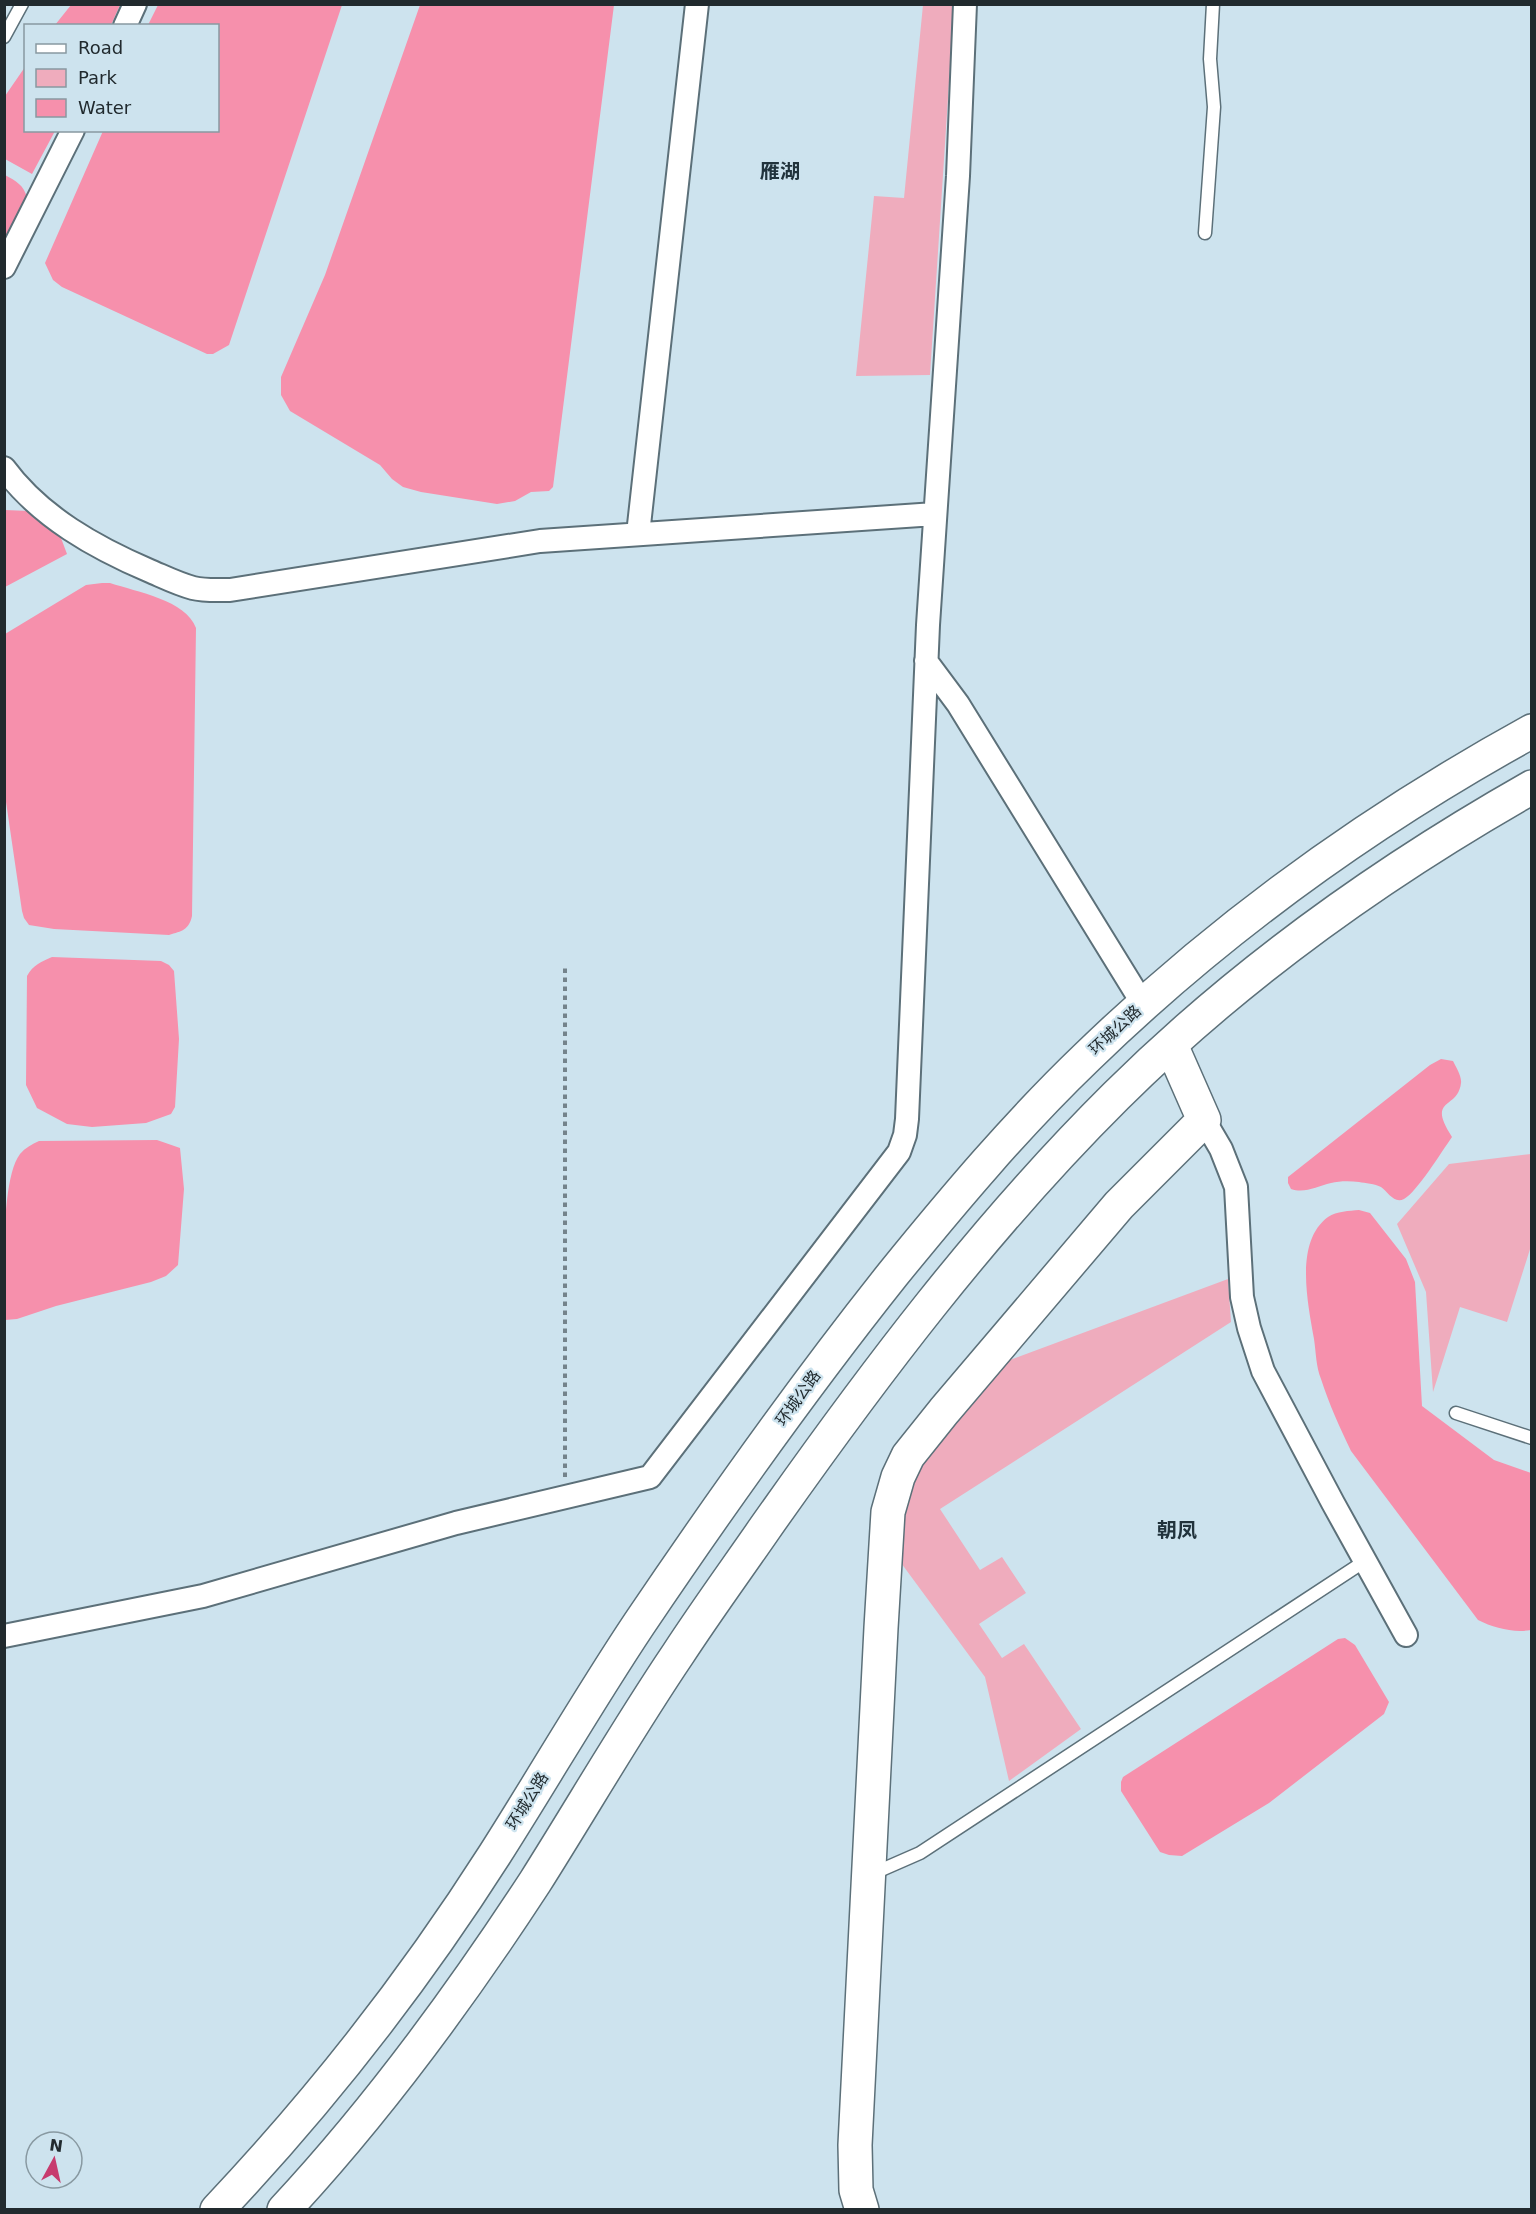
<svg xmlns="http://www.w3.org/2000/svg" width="1536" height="2214" viewBox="0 0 1536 2214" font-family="'DejaVu Sans','Noto Sans SC',sans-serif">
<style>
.green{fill:#efacbd}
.water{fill:#f690ac}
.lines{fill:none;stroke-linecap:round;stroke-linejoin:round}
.lane-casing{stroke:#5c7079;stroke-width:15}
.street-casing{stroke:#5c7079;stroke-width:26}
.secondary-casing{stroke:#5c7079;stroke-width:36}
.highway-casing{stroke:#5c7079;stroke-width:36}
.path{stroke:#74838b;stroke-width:4;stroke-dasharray:4.5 4.5;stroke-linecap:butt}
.lane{stroke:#fff;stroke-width:12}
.street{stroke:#fff;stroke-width:22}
.secondary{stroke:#fff;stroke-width:33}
.highway{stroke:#fff;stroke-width:33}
.labels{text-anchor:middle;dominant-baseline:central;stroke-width:4.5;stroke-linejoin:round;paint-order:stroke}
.street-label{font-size:16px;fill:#212a2e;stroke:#cde3ee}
.quarter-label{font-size:20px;font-weight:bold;fill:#21333c;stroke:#cde3ee}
</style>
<rect width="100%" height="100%" fill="#cde3ee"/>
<!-- green -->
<path class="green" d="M923 5H954L930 375 856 376 874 196 904 198Z
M1531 1154V1246L1507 1322 1460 1307 1433 1392 1426 1292 1397 1224 1449 1164Z
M1228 1279 1231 1322 940 1509 980 1570 1002 1557 1026 1593 979 1624 1002 1658 1024 1644 1081 1729 1009 1781 985 1677 893 1552 914 1464 1002 1363Z"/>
<!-- water -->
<path class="water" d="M71 5V4L120 5 111 25H55Z
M158 5H342L229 345 213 354H207L62 287 53 280 45 263 103 131 218 130V26L148 25Z
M420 5H614L553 487 549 491 531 492 515 501 497 504 421 492 403 487 392 479 380 465 290 411 281 395V377L325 275Z
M25 67 26 130 55 131 32 174 5 159V96Z
M5 175C16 181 24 185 27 198L5 241Z
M5 510 29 511 61 538 67 554 5 587Z
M102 583H110C137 592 186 600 196 628L192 916C189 930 182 931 169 935L54 929 29 925 24 918 22 911 5 795V634L86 585Z
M52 957 161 961 169 965 174 971 179 1039 175 1107 171 1114 146 1123 92 1127 67 1124 37 1108 26 1085 27 976C33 965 41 962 52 957Z
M1441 1059 1453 1061C1456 1067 1462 1077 1461 1083 1458 1110 1426 1097 1452 1137 1442 1151 1417 1192 1404 1199 1394 1204 1388 1192 1381 1187 1375 1184 1365 1183 1359 1182 1350 1181 1339 1181 1331 1183 1317 1186 1305 1194 1291 1189L1288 1183V1177L1430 1065Z
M157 1140 180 1148 184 1189 178 1265 166 1276 151 1282 56 1306 17 1319 5 1320C4 1283 0 1180 20 1154 25 1148 32 1144 39 1141Z
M1359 1210 1370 1213 1406 1259 1415 1282 1422 1406 1494 1460 1531 1473V1630C1513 1633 1494 1628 1478 1620L1351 1451C1340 1428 1329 1404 1321 1379 1316 1367 1316 1352 1314 1339 1308 1304 1294 1242 1328 1217 1337 1211 1349 1211 1359 1210Z
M1345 1638 1355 1645 1389 1702 1384 1714 1269 1803 1182 1856 1169 1855 1160 1852 1121 1791V1782L1123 1777 1338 1639Z"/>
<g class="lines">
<defs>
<path id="lane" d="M4 37 22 4
M1205 233 1214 107 1210 59 1213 4
M1456 1413 1532 1438
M872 1874 920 1853 1365 1561"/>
<path id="street" d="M125 26 135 4
M4 267 73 130
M4 468C40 517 96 548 150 571 164 577 178 584 193 588 205 591 218 590 230 590L540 541 935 514
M638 534 697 4
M926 661 958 704 1143 1004
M1204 1120 1221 1149 1236 1187 1242 1297 1249 1328 1263 1371 1333 1503 1406 1635
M4 1636 203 1596 456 1523 650 1477 899 1152 905 1135 907 1119 928 625 958 176 965 4"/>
<path id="secondary" d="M862 2210 856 2190 855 2145 881 1628 888 1512 898 1477 908 1456 944 1411 1119 1205 1204 1120 1171 1045"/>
<path id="highway" d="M217 2210C321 2100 414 1981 495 1854 544 1777 589 1699 639 1624 720 1504 803 1387 893 1274 954 1199 1017 1124 1087 1057 1219 929 1370 820 1532 731
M284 2210C378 2109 460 1997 535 1882 583 1806 628 1728 678 1654 706 1611 736 1570 765 1528 872 1376 984 1227 1116 1096 1239 974 1382 872 1532 787"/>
</defs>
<!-- lane casing -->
<use href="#lane" class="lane-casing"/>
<!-- street casing -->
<use href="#street" class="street-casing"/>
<!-- secondary casing -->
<use href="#secondary" class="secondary-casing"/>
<!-- highway casing -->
<use href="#highway" class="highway-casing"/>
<!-- path -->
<path class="path" d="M565 1477V968"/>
<!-- lane -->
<use href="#lane" class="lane"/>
<!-- street -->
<use href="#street" class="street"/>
<!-- secondary -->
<use href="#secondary" class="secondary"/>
<!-- highway -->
<use href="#highway" class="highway"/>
</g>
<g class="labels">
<!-- street labels -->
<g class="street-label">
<text transform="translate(1115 1030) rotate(-43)">环城公路</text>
<text transform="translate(798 1398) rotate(-54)">环城公路</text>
<text transform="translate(527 1801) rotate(-58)">环城公路</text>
</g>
<!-- quarter labels -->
<g class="quarter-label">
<text x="780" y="171">雁湖</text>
<text x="1177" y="1530">朝凤</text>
</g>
</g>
<!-- border -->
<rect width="1536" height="2214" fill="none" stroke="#212a2e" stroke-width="12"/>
<!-- legend -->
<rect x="24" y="24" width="195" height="108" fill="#cde3ee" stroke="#8899a1" stroke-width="1.5"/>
<rect x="36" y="44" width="30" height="9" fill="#ffffff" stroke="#8899a1" stroke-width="1.5"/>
<text x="78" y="54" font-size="18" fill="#212a2e">Road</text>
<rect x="36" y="69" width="30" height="18" fill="#efacbd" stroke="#8899a1" stroke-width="1.5"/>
<text x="78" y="84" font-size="18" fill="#212a2e">Park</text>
<rect x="36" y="99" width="30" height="18" fill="#f690ac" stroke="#8899a1" stroke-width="1.5"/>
<text x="78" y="114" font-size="18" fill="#212a2e">Water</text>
<!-- north arrow -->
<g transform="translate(54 2160) rotate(8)"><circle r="28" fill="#cde3ee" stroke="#8899a1" stroke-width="1.5"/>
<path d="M0-4.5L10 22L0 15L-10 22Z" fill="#c73b6e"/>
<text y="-9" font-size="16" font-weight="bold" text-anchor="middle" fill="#212a2e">N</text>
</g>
</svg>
